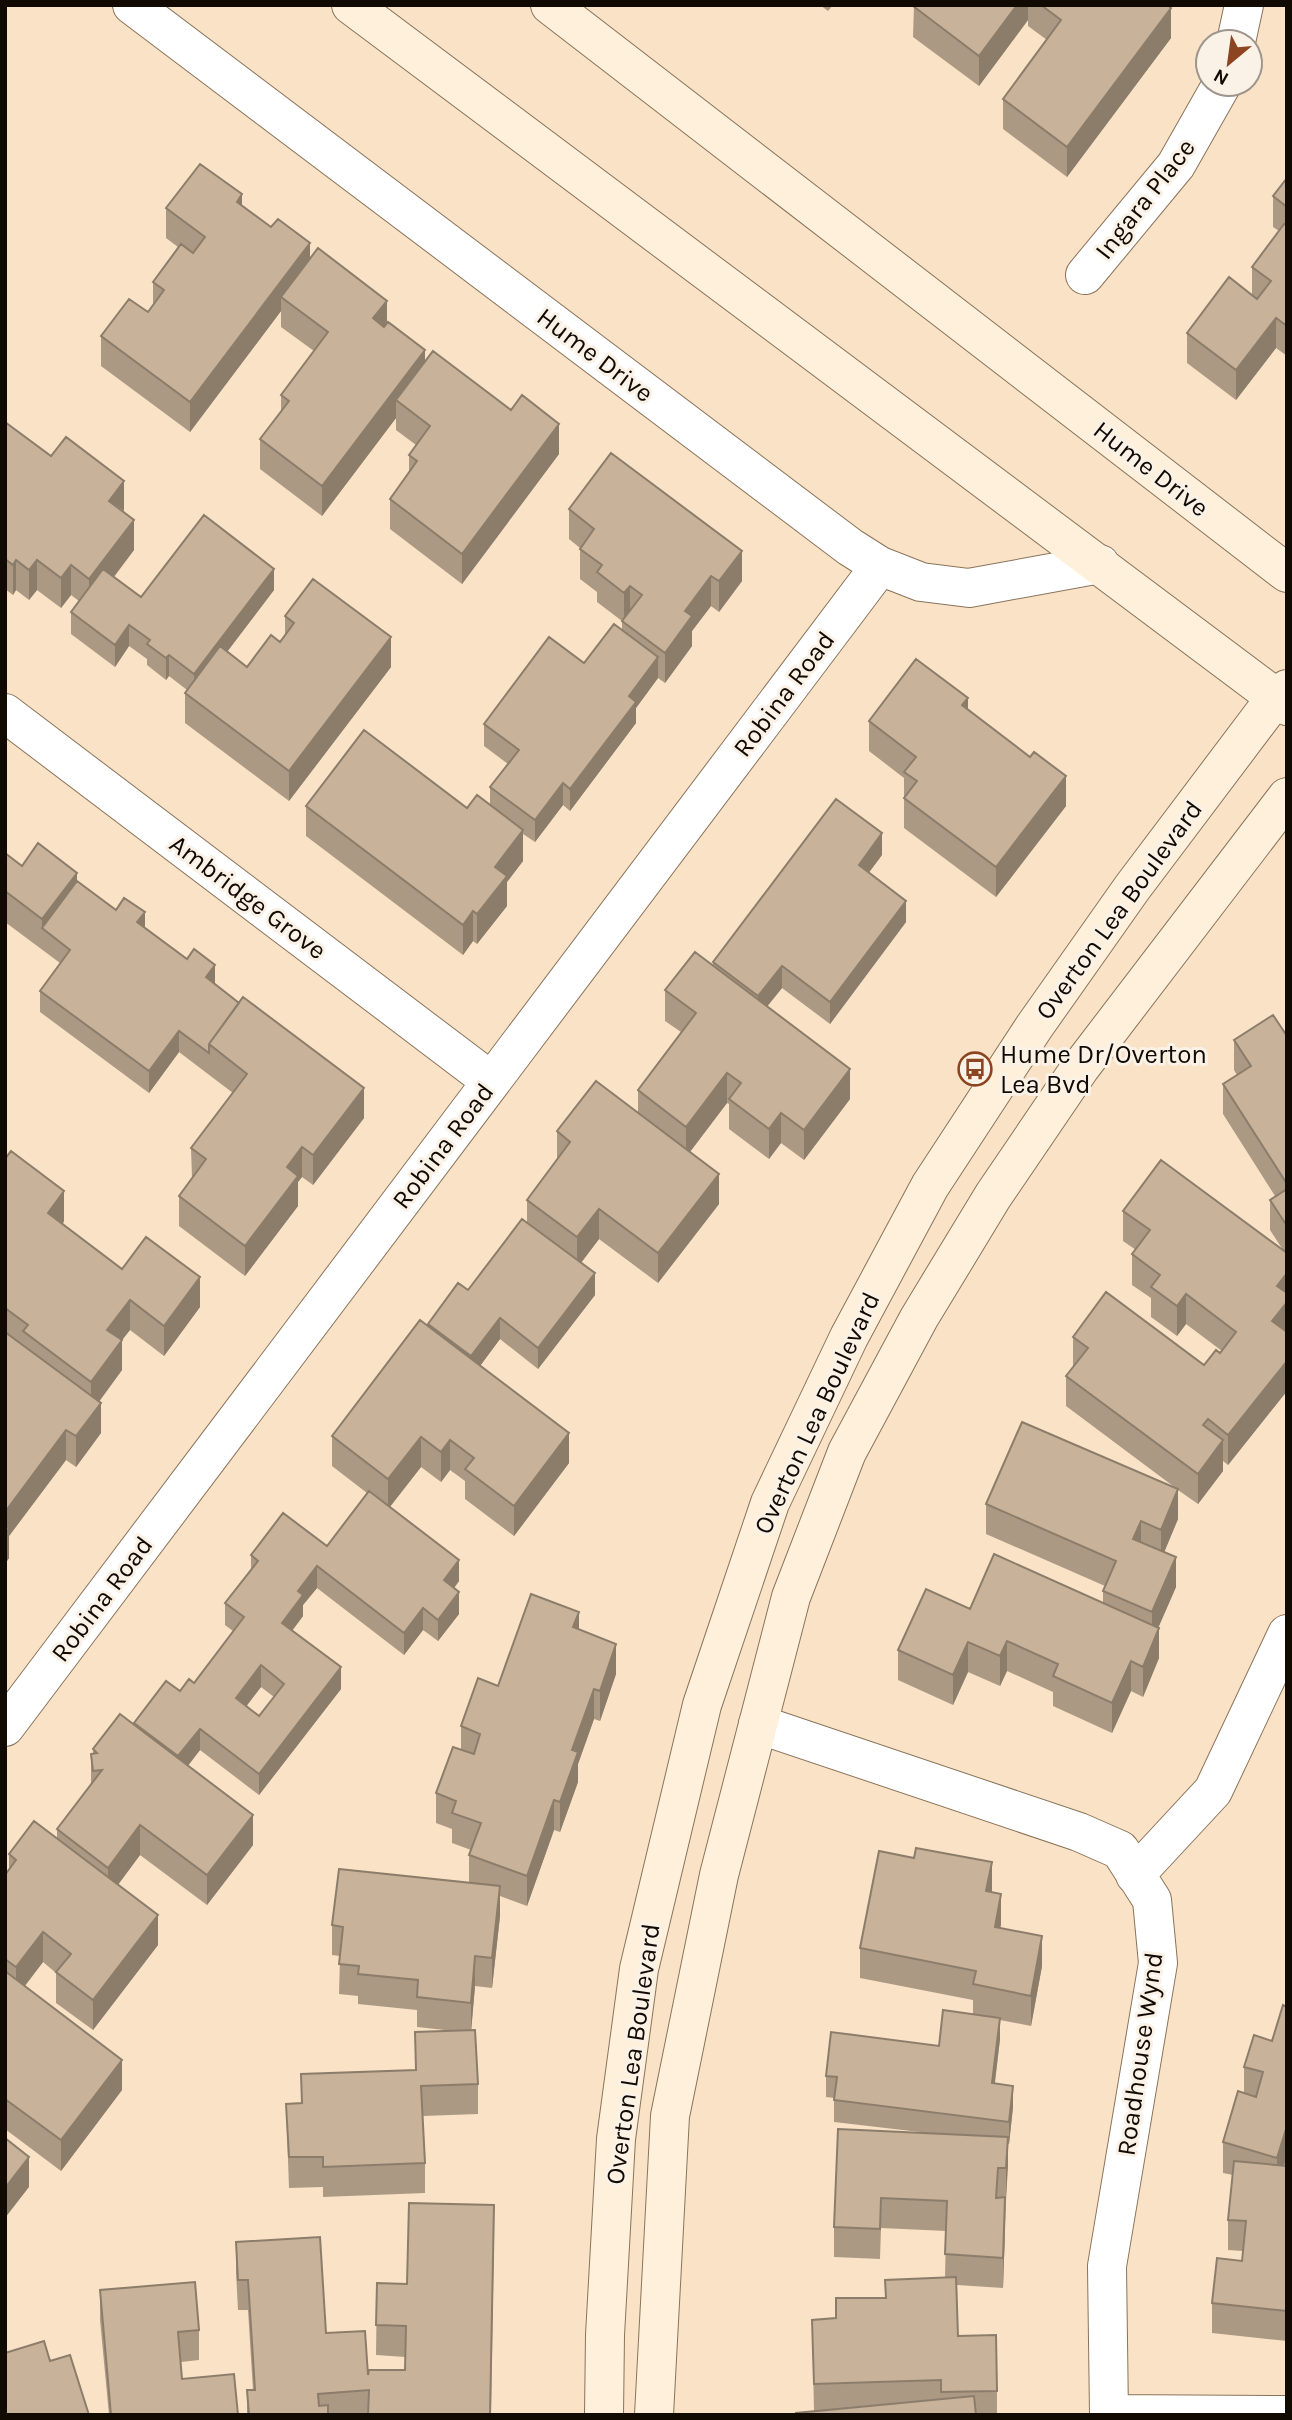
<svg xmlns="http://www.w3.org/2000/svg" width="1292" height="2420" viewBox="0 0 1292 2420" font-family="Karla,sans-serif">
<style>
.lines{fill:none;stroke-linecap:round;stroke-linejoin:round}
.street-casing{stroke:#89745b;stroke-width:40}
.secondary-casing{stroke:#89745b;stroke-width:40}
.street{stroke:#fff;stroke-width:38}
.secondary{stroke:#fef0db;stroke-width:38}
.wall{fill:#ac9984;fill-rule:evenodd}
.shaded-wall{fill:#8c7d6b}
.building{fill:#c8b299;stroke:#8c7d6b;stroke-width:2;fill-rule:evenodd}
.labels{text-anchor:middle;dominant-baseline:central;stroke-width:6;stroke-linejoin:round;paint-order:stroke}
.street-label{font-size:26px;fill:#110a03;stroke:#fbf2e7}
.poi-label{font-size:26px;fill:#110a03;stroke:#fbf2e7;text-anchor:start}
</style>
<rect width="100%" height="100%" fill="#fae2c7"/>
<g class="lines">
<defs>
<path id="street" d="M132 5 850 547 880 566 921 582 969 588 1100 564
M1236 42 1244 5
M1085 275 1176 165 1222 84
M5 713 491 1081
M758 1724 1079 1832 1120 1850 1152 1900 1158 1963 1107 2266 1109 2415
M5 1727 880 566
M1135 1875 1213 1791 1287 1634
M1109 2414 1287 2415"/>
<path id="secondary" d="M351 5 1287 706
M550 5 1287 573
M604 2415 605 2335 616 2139 639 1969 702 1705 770 1503 849 1337 930 1186 1034 1027 1132 888 1276 697 1287 689
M654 2415 670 2116 719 1875 791 1597 847 1452 919 1318 993 1196 1080 1068 1287 797"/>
</defs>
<!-- street casing -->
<use href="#street" class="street-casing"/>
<!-- secondary casing -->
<use href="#secondary" class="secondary-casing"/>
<!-- street -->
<use href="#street" class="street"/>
<!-- secondary -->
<use href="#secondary" class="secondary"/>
</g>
<!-- wall -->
<path class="wall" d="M820 5H833L828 11Z
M914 5H1168L1171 38 1067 177 1003 129V99L1047 40 1028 26V20L979 86 913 37Z
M1287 178V356L1276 348 1236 400 1187 363V333L1252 295V267L1279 231 1273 227V196Z
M242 205 310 258 387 324 425 362 559 454 462 584 390 529V499L409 473V455L416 445 396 430V418L322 516 260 469V439L281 411V395L314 351 281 327V311L190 432 101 366V336L148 312 153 306V282L178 247 166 238V208Z
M5 422 124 512 134 550 114 577 141 597 274 590 227 652 247 667 280 642 285 635V616L391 667 289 801 185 723V693L187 690 169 676 166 680 147 665V659L129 646 115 667 71 634V612L79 601 71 595 61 608 37 590 29 600 16 590 13 595 5 589Z
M569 509 742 581 719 612 711 606 692 631V646L665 683 658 678 636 708V723L570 811 563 805 535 842 523 834V861L507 882V906L477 944 473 941 463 955 306 836V806L467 808 490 805V787L508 764 484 746V724L584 663 622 629V621L597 602V592L580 579V548L569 539Z
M968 710 1066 806 996 897 904 828V778L869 751V721Z
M5 853 22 866 77 881 116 910 145 928 215 984 364 1118 313 1185 302 1177 298 1182V1206L245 1276 179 1226V1196L192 1178 191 1148 233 1093 179 1052 149 1093 40 1012V991L60 963 5 922Z
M882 855 869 872 906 922 830 1024 782 988 767 1006 850 1099 804 1160 781 1143 769 1159 729 1129V1104L727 1103 690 1152 719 1204 658 1283 599 1239 581 1263 595 1295 538 1369 500 1339 480 1366 569 1463 514 1536 465 1499V1481L450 1470 441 1482 421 1467 390 1507 459 1581 454 1588 459 1614 438 1641 423 1630 404 1655 317 1588 303 1605V1616L292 1631 341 1689 259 1795 200 1750 188 1766 253 1845 207 1905 140 1855 118 1885 158 1945 93 2030 56 2003V1973L43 1962 25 1986 122 2090 61 2171 5 2129V1875L9 1870V1854L57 1839V1829L91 1784V1754H93V1749L134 1725V1723L180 1691 194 1683 233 1631 225 1625V1603L251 1569V1555L327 1546 367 1493 332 1466V1436L428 1326V1324L468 1290 527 1222V1200L557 1159V1131L638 1113V1090L681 1032 665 1021V990L713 965V962ZM261 1687 274 1697 259 1716 246 1706Z
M1287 1036V1391L1228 1465 1223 1461V1471L1198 1504 1178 1490V1519L1164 1552 1176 1587 1158 1628 1159 1658 1143 1697 1131 1691 1112 1733 1053 1706V1692L1007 1671 1000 1686 968 1672 953 1705 898 1680V1650L970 1609 1103 1603V1591L1105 1586 986 1534V1504L1177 1489 1066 1406V1376L1073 1367V1337L1204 1365 1222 1351 1186 1324 1177 1336 1151 1317V1298L1132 1285V1254L1136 1250 1123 1241V1211L1283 1250 1270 1230V1200L1275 1196 1223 1114V1084L1237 1075 1234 1070V1040Z
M5 1159 64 1221 63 1224 122 1269 200 1307 164 1356 130 1330 122 1340V1370L99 1402 101 1433 76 1467 66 1460 9 1536V1558L5 1564Z
M579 1629 616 1674 600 1721 594 1719 578 1764V1782L560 1832 554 1830 527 1906 500 1896V1916L492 1988 475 1986 471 2030 478 2084V2114L423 2116 425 2163V2193L323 2197V2187L289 2188 286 2104 301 2103V2074L415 2070V2032L454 2031 417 2027V2010L358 2004V1996L339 1994 340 1956 332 1955V1925L469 1882V1855L471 1850 452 1843V1829L436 1823V1793L461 1750V1726L498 1686Z
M992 1892 1001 1924 1000 1928 1042 1966 1031 2026 1000 2020V2039L995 2083 1013 2107 1009 2144H1008L1003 2288 957 2285 958 2336 997 2391V2415H796L814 2411 812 2320 836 2318 885 2298V2280L945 2278 946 2231 881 2228 880 2259 834 2257V2227L920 2132 834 2122V2098L826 2097V2076L939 2046 973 2014V2000L860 1978V1948Z
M1287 2007V2156L1284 2166H1287V2341L1212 2333V2303L1242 2261 1243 2251 1228 2250V2220L1233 2175 1223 2173V2142L1244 2093V2067L1272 2041Z
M494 2236 491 2415H247V2390H253L248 2310H238L236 2272V2242L368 2375 405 2370V2357L376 2355 377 2283 407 2284Z
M100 2290 199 2330V2360L181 2362 182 2379 238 2415H109L100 2320Z"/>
<!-- shaded-wall -->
<path class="shaded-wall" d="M1017 5H1028V20L979 86V56Z
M1171 8V38L1067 177V147Z
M242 194V225L237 202Z
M310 243V273L281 297V311L190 432V402Z
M387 301V331L373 318Z
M1276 318V348L1236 400V370Z
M425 350V380L396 400V418L322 516V486Z
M559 424V454L462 584V554Z
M124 481V511L109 501Z
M134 520V550L89 609V579Z
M742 551V581L719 612V581Z
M16 560V590L13 595V565Z
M37 560V590L29 600V570Z
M71 565V595L61 608V578Z
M274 569V590L194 695V674Z
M711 576V606L692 631V646L665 683V653L685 611Z
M630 586V616L624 623V593Z
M129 625V646L115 667V645Z
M391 637V667L289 801V771Z
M169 655V676L166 680V658Z
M658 657V678L636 708V723L570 811V789L629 696Z
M968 698V728L962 705Z
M1066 776V806L996 897V867Z
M563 783V805L535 842V820Z
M523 830V861L507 882V906L477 944V914L495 867Z
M882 833V855L859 886V865Z
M77 873V903L42 928V919Z
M906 901V922L830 1024V1002Z
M473 911V941L463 955V925Z
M145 912V933L137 922Z
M215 965V987L206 977Z
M782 966V988L758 1018V996Z
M179 1031V1052L149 1093V1071Z
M850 1069V1099L804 1160V1130Z
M727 1073V1103L686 1157V1127Z
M364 1088V1118L313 1185V1155Z
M781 1113V1143L769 1159V1129Z
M302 1147V1177L298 1182V1206L245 1276V1246L287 1167Z
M719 1174V1204L658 1283V1253Z
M64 1191V1221L48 1243V1213Z
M599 1209V1239L577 1268V1237Z
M595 1273V1295L538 1369V1348Z
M1287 1273V1332L1272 1321 1277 1286Z
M200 1277V1307L164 1356V1326Z
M1186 1294V1324L1177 1336V1306Z
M130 1300V1330L122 1340V1370L91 1412V1382L107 1330Z
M500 1318V1339L471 1378V1356Z
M1287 1361V1391L1228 1465V1435Z
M101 1403V1433L76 1467V1436Z
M66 1430V1460L9 1536V1558L5 1564V1512Z
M569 1433V1463L514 1536V1506Z
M421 1437V1467L388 1509V1479Z
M450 1440V1470L441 1482V1452Z
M1223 1440V1471L1198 1504V1474Z
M1178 1489V1519L1161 1560V1530Z
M1141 1521V1551L1133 1539Z
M1176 1557V1587L1152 1642V1612Z
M459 1560V1581L444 1602V1580Z
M317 1566V1588L303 1605V1616L282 1644V1623L298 1591Z
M459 1592V1614L438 1641V1620Z
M423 1608V1630L404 1655V1633Z
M579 1612V1642L573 1627Z
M1159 1628V1658L1143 1697V1667Z
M1007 1641V1671L1000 1686V1656Z
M968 1642V1672L953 1705V1675Z
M616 1644V1674L600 1721V1691Z
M1131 1661V1691L1112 1733V1703Z
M261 1665V1687L236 1720V1698Z
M341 1667V1689L259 1795V1774Z
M594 1689V1719L578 1764V1782L560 1832V1802L572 1750Z
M200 1729V1750L178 1778V1756Z
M554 1800V1830L527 1906V1876Z
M253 1815V1845L207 1905V1875Z
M140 1825V1855L108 1898V1868Z
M992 1862V1892L986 1891Z
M500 1886V1916L492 1988V1958Z
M1001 1894V1924L995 1957V1927Z
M158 1915V1945L93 2030V2000Z
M43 1932V1962L16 1997V1967Z
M1042 1936V1966L1031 2026V1996Z
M475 1956V1986L471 2033V2003Z
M1000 2018V2039L992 2104V2083Z
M122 2060V2090L61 2171V2140Z
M1013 2086V2107L1009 2144V2122Z
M1287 2126V2156L1277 2188V2158Z
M1008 2137V2167L1006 2198V2168Z
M29 2157V2187L5 2218V2188Z
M1005 2197V2227L1003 2288V2258Z
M494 2205V2236L490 2415Z"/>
<!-- building -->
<path class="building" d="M914 5H1017L979 56 913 6Z
M1041 5H1168L1171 8 1067 147 1003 99 1061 20Z
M200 164 242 194 237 202 271 227 278 219 310 243 190 402 101 336 129 299 148 312 164 290 153 282 181 244 193 253 205 237 166 208Z
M1287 178V207L1273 196Z
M1284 224 1287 226V326L1276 318 1236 370 1187 333 1229 277 1257 299 1271 281 1252 267Z
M318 248 387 301 373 318 384 327 388 322 425 350 322 486 260 439 289 401 281 395 328 332 281 297Z
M433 351 511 410 522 395 559 424 462 554 390 499 417 461 409 455 430 426 396 400Z
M5 422 51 456 66 437 124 481 109 501 134 520 89 579 71 565 61 578 37 560 29 570 16 560 13 565 5 559Z
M611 453 742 551 719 581 711 576 685 611 692 616 665 653 622 621 642 595 630 586 624 593 597 572 602 565 580 549 594 529 569 509Z
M204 515 274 569 194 674 169 655 166 658 147 644 150 640 129 625 115 645 71 612 103 569 141 597Z
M313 579 391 637 289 771 185 693 220 646 247 667 271 635 280 642 294 623 285 616Z
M614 624 658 657 629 696 636 702 570 789 563 783 535 820 490 787 519 750 484 724 549 637 584 663Z
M916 659 968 698 962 705 1030 757 1034 752 1066 776 996 867 904 798 917 781 904 772 916 757 869 721Z
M364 730 467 808 477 795 523 830 495 867 507 876 477 914 473 911 463 925 306 806Z
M836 799 882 833 859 865 906 901 830 1002 782 966 758 996 713 962Z
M38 843 77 873 42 919 5 891V853L22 866Z
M77 881 116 910 124 898 145 912 137 922 187 959 194 949 215 965 206 977 239 1003 209 1044V1053L179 1031 149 1071 40 991 70 950 42 928Z
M695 952 850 1069 804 1130 781 1113 769 1129 729 1099 741 1083 727 1073 686 1127 638 1090 696 1013 665 990Z
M243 997 364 1088 313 1155 302 1147 287 1167 298 1176 245 1246 179 1196 206 1159 191 1148 247 1074 209 1044Z
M1273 1015 1287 1036V1184L1223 1084 1251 1066 1234 1040Z
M596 1081 719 1174 658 1253 599 1209 577 1237 527 1200 570 1142 557 1131Z
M11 1151 64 1191 48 1213 122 1269 146 1237 200 1277 164 1326 130 1300 107 1330 122 1340 91 1382 23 1331 28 1325 5 1308V1159Z
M1161 1160 1287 1253V1273L1277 1286 1287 1293V1302L1272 1321 1287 1332V1361L1228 1435 1208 1419 1203 1425 1223 1440 1198 1474 1066 1376 1088 1348 1073 1337 1106 1292 1204 1365 1216 1350 1220 1353 1236 1332 1186 1294 1177 1306 1151 1287 1160 1275 1132 1254 1150 1230 1123 1211Z
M1287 1189V1226L1270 1200Z
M522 1219 595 1273 538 1348 500 1318 471 1356 428 1324 458 1283 468 1290Z
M420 1320 569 1433 514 1506 465 1469 474 1458 450 1440 441 1452 421 1437 388 1479 332 1436Z
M5 1332 101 1403 76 1436 66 1430 5 1512Z
M1022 1422 1178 1489 1161 1530 1141 1521 1133 1539 1176 1557 1152 1612 1103 1591 1116 1561 986 1504Z
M369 1491 459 1560 444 1580 459 1592 438 1620 423 1608 404 1633 317 1566 298 1591 303 1595 282 1623 341 1667 259 1774 200 1729 178 1756 134 1723 166 1681 180 1691 189 1679 194 1683 244 1617 225 1603 258 1561 251 1555 283 1513 327 1546ZM261 1665 284 1684 259 1716 236 1698Z
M5 1525 9 1528 5 1533Z
M994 1554 1159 1628 1143 1667 1131 1661 1112 1703 1053 1676 1058 1664 1007 1641 1000 1656 968 1642 953 1675 898 1650 926 1589 970 1609Z
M531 1594 579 1612 573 1627 616 1644 600 1691 594 1689 572 1750 578 1752 560 1802 554 1800 527 1876 469 1855 481 1823 452 1813 456 1801 436 1793 453 1747 474 1754 480 1734 461 1726 478 1678 498 1686Z
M120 1714 253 1815 207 1875 140 1825 108 1868 57 1829 102 1770 93 1771 91 1754 97 1753 93 1749Z
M34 1821 158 1915 93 2000 56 1972 71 1954 43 1932 16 1967 5 1959V1875L16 1860 9 1854Z
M916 1848 992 1862 986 1891 1001 1894 995 1927 1042 1936 1031 1996 973 1984 976 1971 860 1948 879 1851 914 1858Z
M339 1869 500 1886 492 1958 475 1956 471 2003 417 1997 418 1980 358 1974 359 1966 339 1964 343 1927 332 1925Z
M5 1971 122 2060 61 2140 5 2099Z
M1283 2005 1287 2007V2126L1277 2158 1223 2142 1238 2091 1256 2097 1263 2072 1244 2067 1254 2035 1272 2041Z
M943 2010 1000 2018 992 2083 1013 2086 1009 2122 834 2100 837 2077 826 2076 831 2032 939 2046Z
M475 2030 478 2084 421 2086 425 2163 323 2167V2157H289L286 2104 302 2103 301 2074 416 2070 415 2032Z
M838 2129 1008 2137 1006 2168H998L996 2198 1005 2197 1003 2258 945 2254 947 2201 881 2198 880 2229 834 2227Z
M5 2138 29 2157 5 2188Z
M1234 2161 1287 2166V2311L1212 2303 1217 2258 1242 2261 1246 2221 1228 2220Z
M409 2203 494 2205 490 2415 432 2414V2415H368L369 2390 318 2394 319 2406 328 2405V2415H249L247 2390H255L248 2280H238L236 2242 320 2237 326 2333 365 2331 368 2375 369 2370H405L406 2326 376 2325 377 2283 407 2284Z
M956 2277 958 2336 996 2335 997 2391 941 2392V2380L814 2384 812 2320 836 2318V2298H886L885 2280Z
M195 2282 199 2330 178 2332 182 2379 234 2374 238 2415H111L100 2290Z
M44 2341 50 2361 70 2355 89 2415H5V2353Z
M974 2396 976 2415H796V2413Z"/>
<!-- icons -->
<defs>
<symbol id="bus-ring" viewBox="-11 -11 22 22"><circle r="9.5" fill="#fbf2e7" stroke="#8c4520" stroke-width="1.5"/><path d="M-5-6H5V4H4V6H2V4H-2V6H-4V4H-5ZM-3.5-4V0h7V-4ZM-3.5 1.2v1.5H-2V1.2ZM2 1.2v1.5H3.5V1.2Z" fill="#8c4520"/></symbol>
</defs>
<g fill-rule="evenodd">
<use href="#bus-ring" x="956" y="1050" width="38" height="38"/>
</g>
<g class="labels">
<!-- street labels -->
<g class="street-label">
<text transform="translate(1145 199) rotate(-52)">Ingara Place</text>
<text transform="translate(595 355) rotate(37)">Hume Drive</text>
<text transform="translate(1151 469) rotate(38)">Hume Drive</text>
<text transform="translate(784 694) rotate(-53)">Robina Road</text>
<text transform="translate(248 897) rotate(37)">Ambridge Grove</text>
<text transform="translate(1119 910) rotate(-54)">Overton Lea Boulevard</text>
<text transform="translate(443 1146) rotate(-53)">Robina Road</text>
<text transform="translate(817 1413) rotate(-65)">Overton Lea Boulevard</text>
<text transform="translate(102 1599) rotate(-53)">Robina Road</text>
<text transform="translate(633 2054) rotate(-82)">Overton Lea Boulevard</text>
<text transform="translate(1140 2054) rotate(-82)">Roadhouse Wynd</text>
</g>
<!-- poi labels -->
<g class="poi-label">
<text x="1000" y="1054">Hume Dr/Overton<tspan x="1000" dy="30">Lea Bvd</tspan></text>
</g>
</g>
<!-- border -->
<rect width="1292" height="2420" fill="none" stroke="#110a03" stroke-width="14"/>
<!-- north arrow -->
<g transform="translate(1229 63) rotate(209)"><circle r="33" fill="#fbf2e7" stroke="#9d958c" stroke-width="2"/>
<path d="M0-5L12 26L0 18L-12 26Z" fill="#8c4520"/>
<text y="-10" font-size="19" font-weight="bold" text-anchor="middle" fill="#110a03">N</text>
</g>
</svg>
